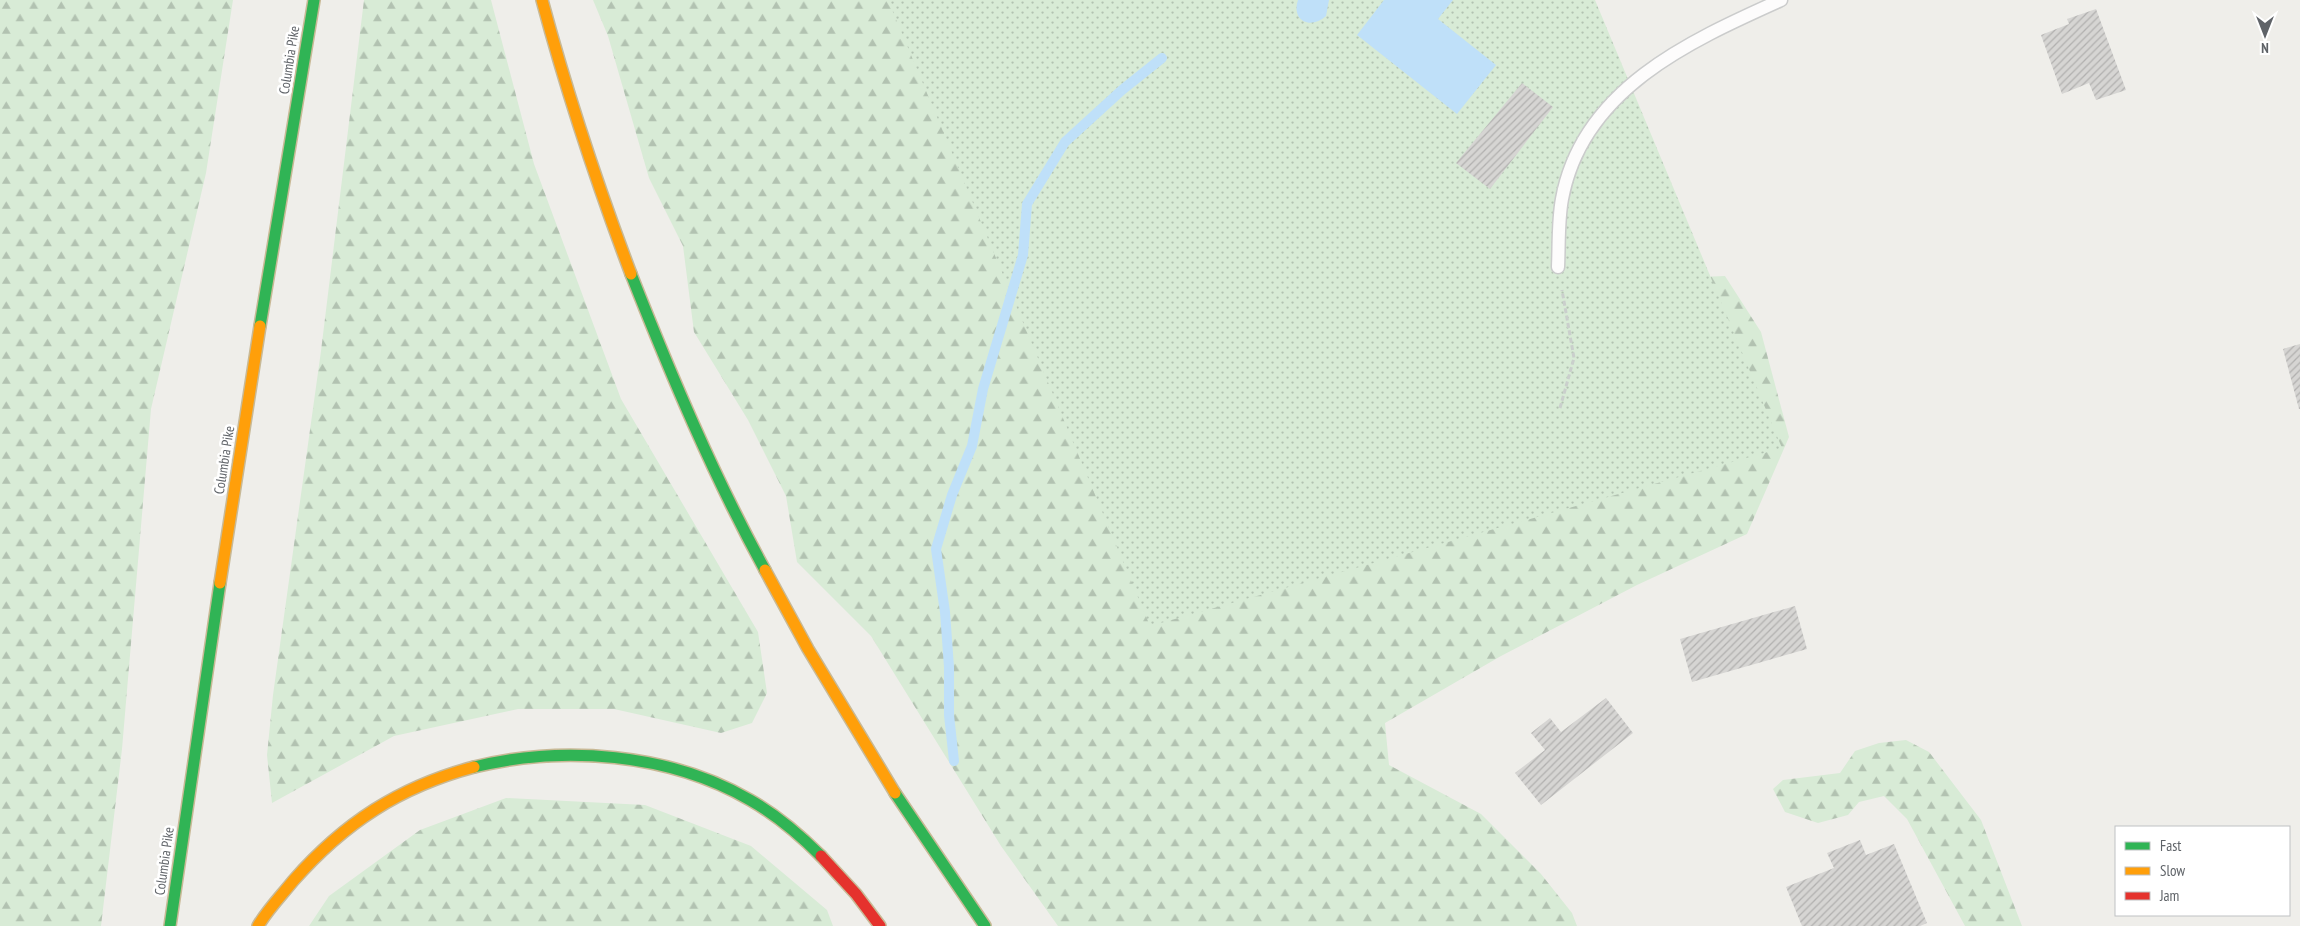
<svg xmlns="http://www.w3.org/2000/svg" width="2300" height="926" viewBox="0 0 2300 926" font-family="'PT Sans Narrow',sans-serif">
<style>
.forest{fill:url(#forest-firs)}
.park{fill:url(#park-dots)}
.water{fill:#bfe0f9}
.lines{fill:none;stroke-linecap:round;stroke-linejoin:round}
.stream{stroke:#bfe0f9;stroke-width:10}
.building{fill:url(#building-hatch)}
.lane-casing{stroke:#cbcccc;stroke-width:15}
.fast-casing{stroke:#c8b996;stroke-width:14}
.slow-casing{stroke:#c8b996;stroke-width:14}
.jam-casing{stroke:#c8b996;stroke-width:14}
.path{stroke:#cacfcc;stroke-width:3;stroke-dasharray:5 2.5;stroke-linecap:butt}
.lane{stroke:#fdfcfc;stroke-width:12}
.fast{stroke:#30b455;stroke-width:11}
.slow{stroke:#ff9f0a;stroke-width:11}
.jam{stroke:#e5322d;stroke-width:11}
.labels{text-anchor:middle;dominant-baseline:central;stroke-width:5;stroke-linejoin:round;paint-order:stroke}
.street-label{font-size:14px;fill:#5f6368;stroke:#fff}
</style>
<defs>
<pattern id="forest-firs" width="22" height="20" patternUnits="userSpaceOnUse" patternTransform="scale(1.25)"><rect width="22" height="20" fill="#d8ebd6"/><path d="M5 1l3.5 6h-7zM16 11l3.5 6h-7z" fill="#b2c2b1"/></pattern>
<pattern id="park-dots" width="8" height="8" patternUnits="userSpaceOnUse" patternTransform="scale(1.25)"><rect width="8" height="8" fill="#d8ebd6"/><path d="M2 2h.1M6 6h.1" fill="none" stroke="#b2c2b1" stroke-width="1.8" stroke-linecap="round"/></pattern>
<pattern id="building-hatch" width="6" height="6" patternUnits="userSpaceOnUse" patternTransform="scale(1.25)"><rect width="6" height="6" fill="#d6d5d3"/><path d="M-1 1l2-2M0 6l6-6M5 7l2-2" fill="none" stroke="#b1b0af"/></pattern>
</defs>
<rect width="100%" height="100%" fill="#efeeea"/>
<!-- forest -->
<path class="forest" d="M0 0H233L206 173 151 409 122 749 101 926H0Z
M364 0H491L534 164 621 399 758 632 767 693 752 723 721 733 614 709H518L394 736 272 803 267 755 273 695 321 351Z
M593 0H1201L1674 278 1725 276 1761 332 1789 437 1747 534 1637 585 1501 656 1385 723 1389 765 1481 814 1541 874 1572 913 1577 926H1058L1001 846 871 636 797 562 786 496 748 420 694 332 683 246 649 178 608 36Z
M1906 740 1929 752 1981 820 2022 926H1965L1907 819 1884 796 1859 802 1848 815 1818 823 1785 812 1773 789 1783 780 1840 773 1855 751 1879 743Z
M506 798 645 805 751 846 827 910 833 926H309L329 896 420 830Z"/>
<!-- park -->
<path class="park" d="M888 0H1595L1782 448 1150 626Z"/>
<!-- water -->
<path class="water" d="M1298 0H1329L1326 16C1311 30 1291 21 1298 0Z
M1384 0H1453L1438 19 1496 65 1457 114 1357 35Z"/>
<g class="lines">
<!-- stream -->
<path class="stream" d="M954 761 949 715V667L945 612 936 549 952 495 972 446 983 389 1023 255 1027 204 1065 142 1122 90 1162 58"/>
</g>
<!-- building -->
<path class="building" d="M2096 9 2126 90 2096 100 2089 83 2062 94 2041 35 2069 24 2067 19Z
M1522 83 1553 107 1490 189 1456 163Z
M2300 344V409H2299L2283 349Z
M1795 606 1807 649 1692 682 1680 639Z
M1606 698 1633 733 1541 805 1515 773 1545 750 1531 733 1550 718 1561 732Z
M1860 840 1866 855 1894 844 1927 923 1920 926H1802L1786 887 1834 868 1827 853Z"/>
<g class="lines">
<defs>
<path id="lane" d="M1558 267C1559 245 1558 220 1562 199 1582 89 1690 41 1781 0"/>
<path id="fast" d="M631 274C671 375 713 475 765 570
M260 326 314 0
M474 767C563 745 669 753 750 800 775 814 800 835 821 856
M895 793 985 926
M170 926 220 583"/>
<path id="slow" d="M542 0C567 93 597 184 631 274
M765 570 808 649 895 793
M220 583 260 326
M258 926C268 909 281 896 293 881 344 823 399 787 474 767"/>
<path id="jam" d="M821 856 856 894 880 926"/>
</defs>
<!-- lane casing -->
<use href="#lane" class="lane-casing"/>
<!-- fast casing -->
<use href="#fast" class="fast-casing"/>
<!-- slow casing -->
<use href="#slow" class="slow-casing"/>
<!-- jam casing -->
<use href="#jam" class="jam-casing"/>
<!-- path -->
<path class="path" d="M1560 408 1574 358 1562 290"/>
<!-- lane -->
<use href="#lane" class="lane"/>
<!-- fast -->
<use href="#fast" class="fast"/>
<!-- slow -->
<use href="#slow" class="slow"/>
<!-- jam -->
<use href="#jam" class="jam"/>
</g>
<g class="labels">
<!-- street labels -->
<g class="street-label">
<text transform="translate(289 60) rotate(-81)">Columbia Pike</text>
<text transform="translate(224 460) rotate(-81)">Columbia Pike</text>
<text transform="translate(164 861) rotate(-82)">Columbia Pike</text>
</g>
</g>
<!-- legend -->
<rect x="2115" y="826" width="175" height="90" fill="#ffffff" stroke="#bfc1c3"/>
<rect x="2125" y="842" width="25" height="8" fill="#30b455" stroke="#bfc1c3"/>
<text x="2160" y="851" font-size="15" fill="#5f6368">Fast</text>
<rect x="2125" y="867" width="25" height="8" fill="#ff9f0a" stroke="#bfc1c3"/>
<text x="2160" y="876" font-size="15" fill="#5f6368">Slow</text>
<rect x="2125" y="892" width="25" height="8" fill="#e5322d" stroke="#bfc1c3"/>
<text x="2160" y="901" font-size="15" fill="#5f6368">Jam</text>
<!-- north arrow -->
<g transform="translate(2265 35) rotate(180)" stroke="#ffffff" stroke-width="4" paint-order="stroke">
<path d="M0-4L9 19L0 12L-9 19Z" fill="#5f6368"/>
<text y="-8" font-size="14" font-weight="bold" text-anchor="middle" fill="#5f6368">N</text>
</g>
</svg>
